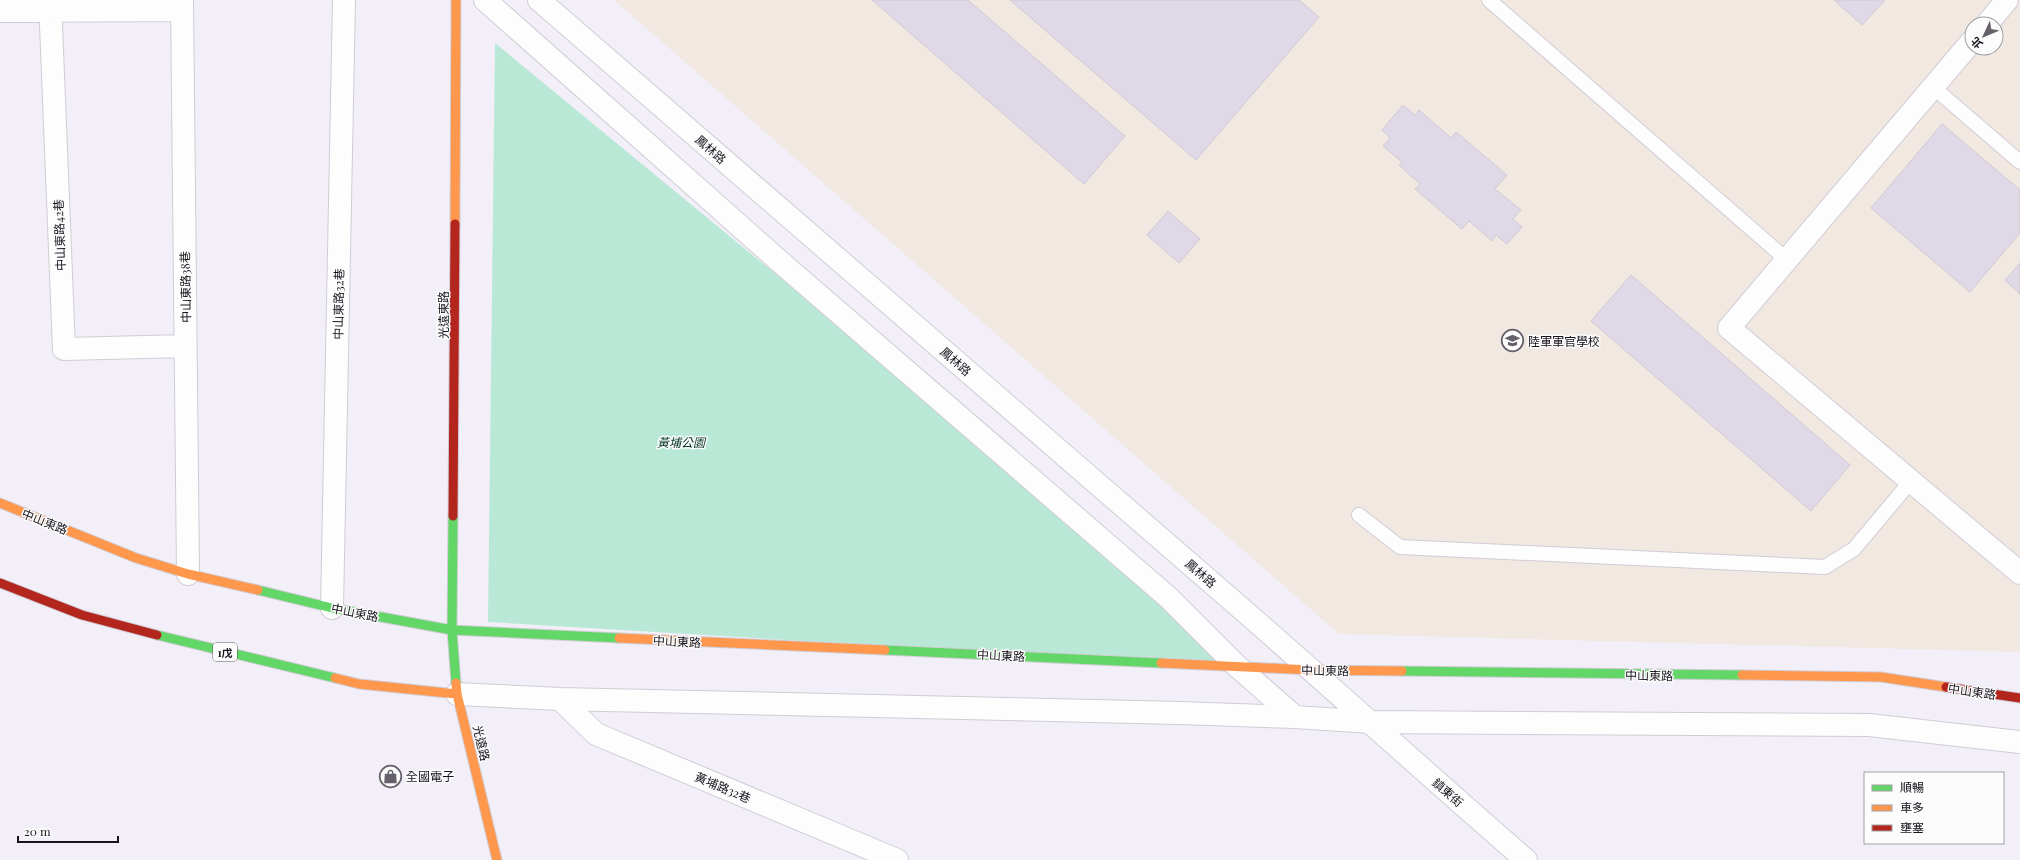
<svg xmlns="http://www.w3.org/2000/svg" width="2020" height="860" viewBox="0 0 2020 860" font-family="'Playfair Display','Noto Sans TC',serif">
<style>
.education{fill:#f2e8e2;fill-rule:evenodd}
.green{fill:#bae8d6}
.building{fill:#dfd8e6;stroke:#cecad3}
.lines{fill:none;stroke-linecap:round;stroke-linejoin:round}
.lane-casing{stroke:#d0ccd5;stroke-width:16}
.street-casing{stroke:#d0ccd5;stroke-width:24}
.fast-casing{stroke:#d0ccd5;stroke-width:11}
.slow-casing{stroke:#d0ccd5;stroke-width:11}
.jam-casing{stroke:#d0ccd5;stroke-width:11}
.lane{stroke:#fdfdfe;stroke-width:14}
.street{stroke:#fdfdfe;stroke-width:22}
.fast{stroke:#63d668;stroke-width:9}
.slow{stroke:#ff974d;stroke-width:9}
.jam{stroke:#b3261e;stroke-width:9}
.labels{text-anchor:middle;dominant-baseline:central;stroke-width:3;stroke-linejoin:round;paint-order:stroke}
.shield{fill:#fcfcfc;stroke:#5c595f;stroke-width:1}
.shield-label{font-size:11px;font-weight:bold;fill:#18131c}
.street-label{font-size:12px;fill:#18131c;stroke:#fcfcfc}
.poi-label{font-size:12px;fill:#18131c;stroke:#fcfcfc;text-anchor:start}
.park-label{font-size:12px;font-style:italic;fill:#043725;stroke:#fcfcfc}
</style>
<rect width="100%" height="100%" fill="#f3eff8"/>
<!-- education -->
<path class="education" d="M614 0H2020V652L1339 634ZM1972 24H1996V48H1972Z"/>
<!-- green -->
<path class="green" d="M495 43 1169 598 1238 667 488 622Z"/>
<!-- building -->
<path class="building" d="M872 0H968L1125 136 1084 184Z
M1010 0H1299L1319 17 1196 160Z
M1834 0H1885L1862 25Z
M1403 105 1415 115 1419 110 1451 138 1456 132 1507 175 1495 189 1521 210 1513 219 1522 227 1507 244 1496 235 1492 241 1469 221 1462 229 1415 189 1420 184 1399 165 1402 162 1383 146 1390 138 1382 130Z
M1942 124 2020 190V233L1970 292 1871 208Z
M1168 211 1200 239 1179 263 1147 235Z
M2020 263V294L2005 280Z
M1631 275 1850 465 1811 511 1591 321Z"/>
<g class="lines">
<defs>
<path id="lane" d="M1489 0 1787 260
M1933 87 2020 162
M1359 515 1400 547 1825 567 1854 549 1911 481"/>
<path id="street" d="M50 0 64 349 185 346
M182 0 188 574
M485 0 778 260 1169 598 1238 667 1295 717
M539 0C766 197 994 393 1220 590 1323 679 1423 771 1526 860
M0 11 182 10
M1987 24 2007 0
M1972 41 1729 328 2020 573
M332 608 344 0
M457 694 560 699 1180 713 1295 717 1371 722 1869 725 2020 742
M560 699 596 734 897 860"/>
<path id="fast" d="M453 516 452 630 619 638
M258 590 332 608 452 630 456 683
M157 635 335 678
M885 650 1161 663
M1402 671 1742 675"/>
<path id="slow" d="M455 224 456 0
M0 503 136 558 188 574 258 590
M619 638 885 650
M1161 663 1311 670 1402 671
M1742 675 1881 677 1946 687
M335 678 359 684 457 694
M456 683 457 694 497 860"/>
<path id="jam" d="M453 516 455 224
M0 583 82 615 157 635
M1946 687 2020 698"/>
</defs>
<!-- lane casing -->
<use href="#lane" class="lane-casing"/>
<!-- street casing -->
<use href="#street" class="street-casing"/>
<!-- fast casing -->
<use href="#fast" class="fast-casing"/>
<!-- slow casing -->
<use href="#slow" class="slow-casing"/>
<!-- jam casing -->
<use href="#jam" class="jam-casing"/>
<!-- lane -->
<use href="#lane" class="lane"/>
<!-- street -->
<use href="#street" class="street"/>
<!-- fast -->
<use href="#fast" class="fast"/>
<!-- slow -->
<use href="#slow" class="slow"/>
<!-- jam -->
<use href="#jam" class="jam"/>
</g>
<!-- icons -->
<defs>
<symbol id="university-ring" viewBox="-11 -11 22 22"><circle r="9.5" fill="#fcfcfc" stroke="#656069" stroke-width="1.5"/><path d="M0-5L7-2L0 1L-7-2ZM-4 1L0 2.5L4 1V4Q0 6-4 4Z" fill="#656069"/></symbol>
<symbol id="shop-ring" viewBox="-11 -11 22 22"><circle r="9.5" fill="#fcfcfc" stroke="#656069" stroke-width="1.5"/><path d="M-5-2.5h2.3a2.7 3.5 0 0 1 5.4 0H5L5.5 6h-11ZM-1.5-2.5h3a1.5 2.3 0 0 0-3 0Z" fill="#656069"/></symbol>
</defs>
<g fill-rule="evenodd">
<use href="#university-ring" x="1500" y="328" width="25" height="25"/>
<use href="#shop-ring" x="378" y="764" width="25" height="25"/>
</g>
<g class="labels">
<!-- shield labels -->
<rect class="shield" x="213" y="643" width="24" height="18" rx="3"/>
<g class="shield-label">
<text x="225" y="652">1戊</text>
</g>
<!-- street labels -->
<g class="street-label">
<text transform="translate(711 149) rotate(41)">鳳林路</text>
<text transform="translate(59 235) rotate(-92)">中山東路42巷</text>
<text transform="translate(185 287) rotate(-91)">中山東路38巷</text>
<text transform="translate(338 304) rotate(-89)">中山東路32巷</text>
<text transform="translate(443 315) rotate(-90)">光遠東路</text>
<text transform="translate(956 361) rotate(41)">鳳林路</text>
<text transform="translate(45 521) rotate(22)">中山東路</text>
<text transform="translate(1201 573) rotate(41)">鳳林路</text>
<text transform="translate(355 612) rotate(11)">中山東路</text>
<text transform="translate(677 641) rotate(3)">中山東路</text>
<text transform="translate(1001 655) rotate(3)">中山東路</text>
<text transform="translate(1325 670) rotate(1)">中山東路</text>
<text transform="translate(1649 675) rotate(1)">中山東路</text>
<text transform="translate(1972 691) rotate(8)">中山東路</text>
<text transform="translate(482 743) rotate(77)">光遠路</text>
<text transform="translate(723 787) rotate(23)">黃埔路32巷</text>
<text transform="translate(1448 792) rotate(41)">鎮東街</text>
</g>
<!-- poi labels -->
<g class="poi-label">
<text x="1528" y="341">陸軍軍官學校</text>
<text x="406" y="776">全國電子</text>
</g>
<!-- park labels -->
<g class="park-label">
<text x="681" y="442">黃埔公園</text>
</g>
</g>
<!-- legend -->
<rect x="1864" y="772" width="140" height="72" fill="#fcfcfc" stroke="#a19fa2"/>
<rect x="1872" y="785" width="20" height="6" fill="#63d668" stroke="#a19fa2"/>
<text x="1900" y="792" font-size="12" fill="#18131c">順暢</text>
<rect x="1872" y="805" width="20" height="6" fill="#ff974d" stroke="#a19fa2"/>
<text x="1900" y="812" font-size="12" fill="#18131c">車多</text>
<rect x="1872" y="825" width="20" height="6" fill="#b3261e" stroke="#a19fa2"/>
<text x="1900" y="832" font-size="12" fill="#18131c">壅塞</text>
<!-- north arrow -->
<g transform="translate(1984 36) rotate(226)"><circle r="19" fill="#fcfcfc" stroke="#a19fa2"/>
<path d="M0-3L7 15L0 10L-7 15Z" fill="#656069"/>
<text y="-6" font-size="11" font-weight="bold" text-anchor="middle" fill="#18131c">北</text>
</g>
<!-- scale -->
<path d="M18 836v6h100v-6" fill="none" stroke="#18131c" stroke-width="2"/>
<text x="24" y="836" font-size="12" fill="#18131c" stroke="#fcfcfc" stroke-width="3" paint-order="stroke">20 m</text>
</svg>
